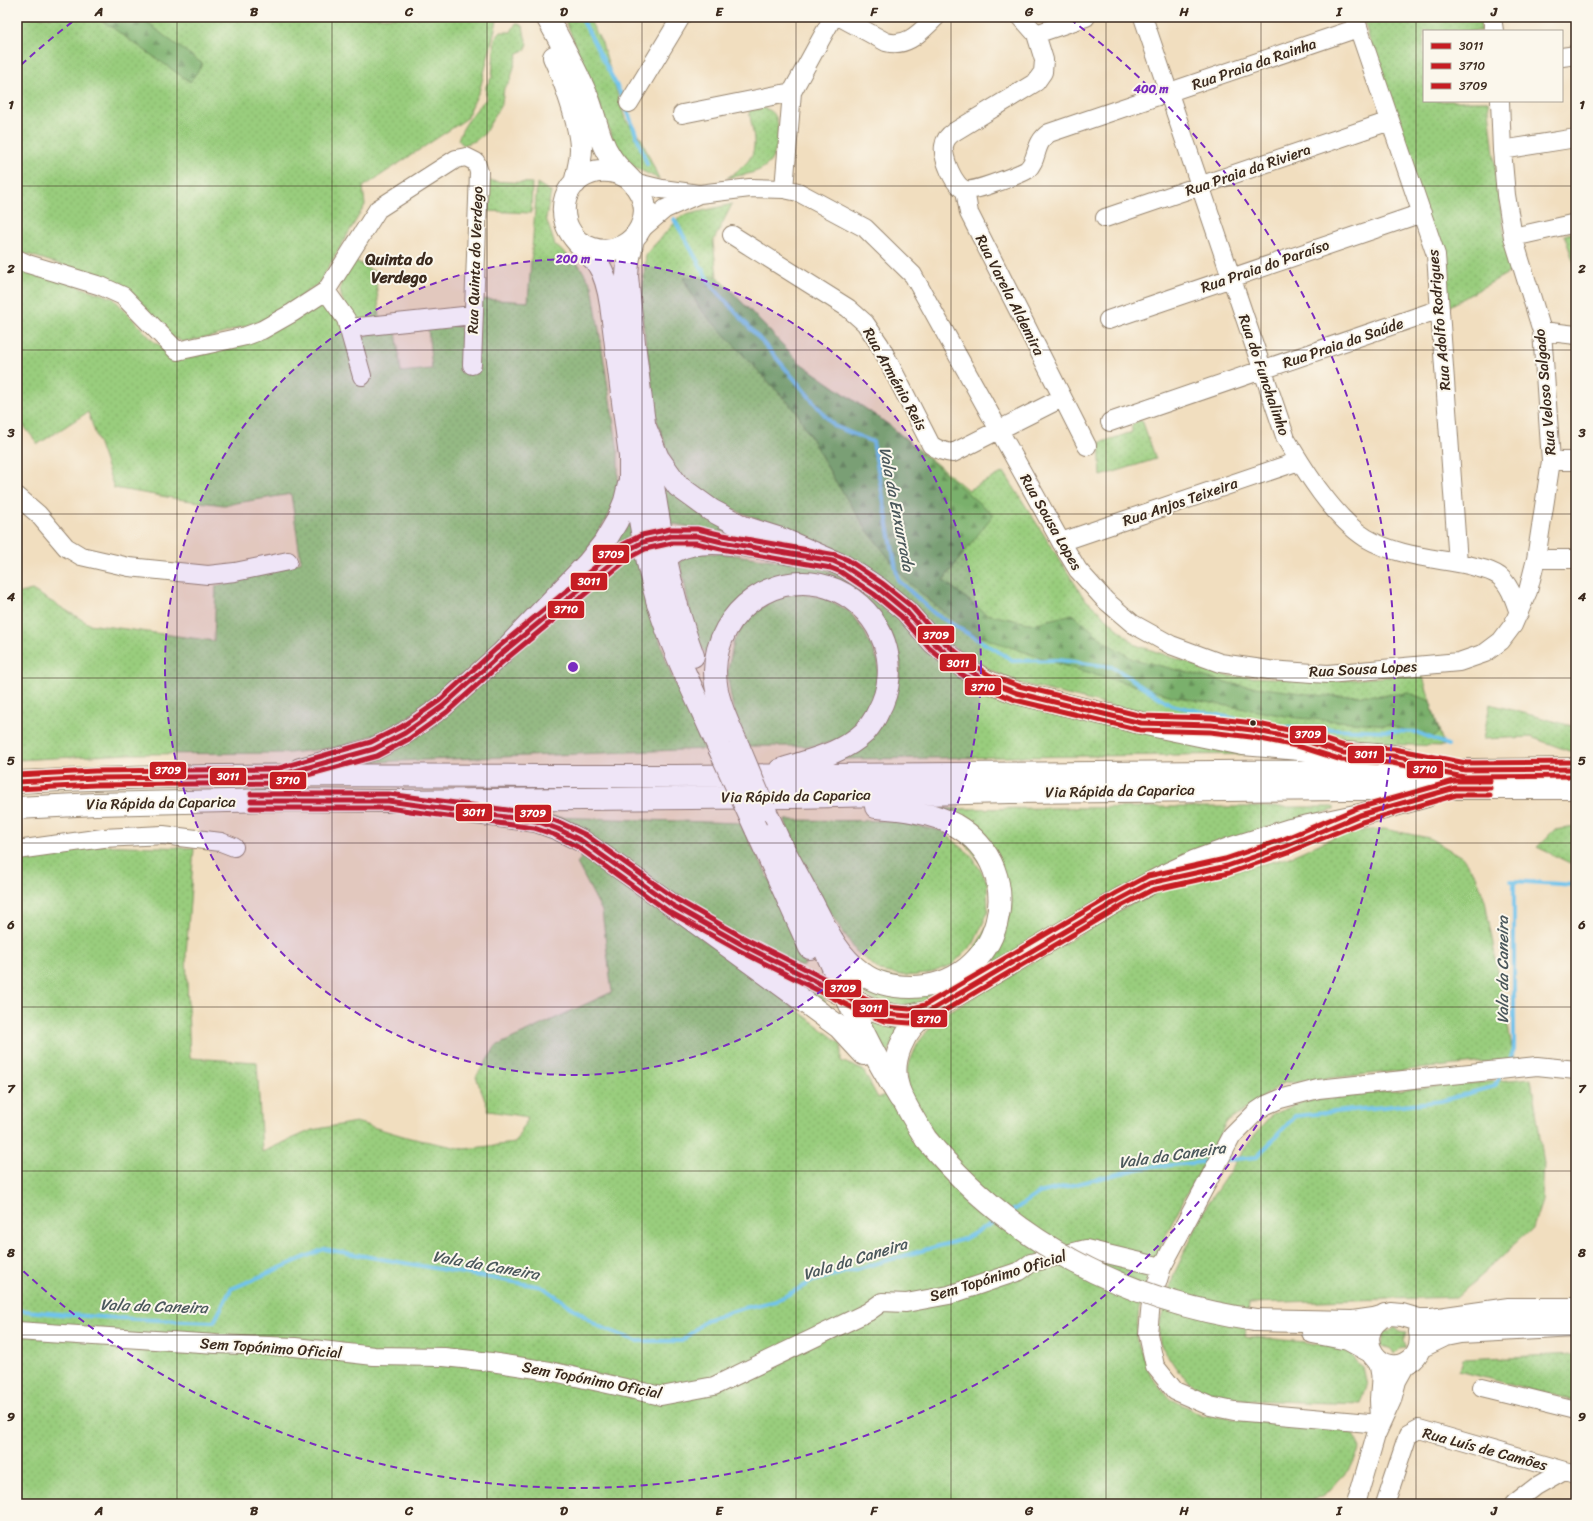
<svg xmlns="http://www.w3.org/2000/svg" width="1593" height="1521" viewBox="0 0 1593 1521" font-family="Sriracha,sans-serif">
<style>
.grass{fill:url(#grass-dots);stroke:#6a7c4e}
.forest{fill:url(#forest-firs);stroke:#5a6d45}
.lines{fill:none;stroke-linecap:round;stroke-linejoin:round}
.stream{stroke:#6fc3ec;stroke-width:4}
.minor-casing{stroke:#96846e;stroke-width:20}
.major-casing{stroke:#96846e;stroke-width:24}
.highway-casing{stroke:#96846e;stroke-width:24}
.minor{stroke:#fff;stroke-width:18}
.major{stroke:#fff;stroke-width:22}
.highway{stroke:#fff;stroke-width:22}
.major-bridge-casing{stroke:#96846e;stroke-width:24;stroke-linecap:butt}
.highway-bridge-casing{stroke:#96846e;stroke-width:24;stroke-linecap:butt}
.major-bridge{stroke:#fff;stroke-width:22}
.highway-bridge{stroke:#fff;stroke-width:22}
.bus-1-casing{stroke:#fbf7ec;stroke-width:8}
.bus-2-casing{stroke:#fbf7ec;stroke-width:8}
.bus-3-casing{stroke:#fbf7ec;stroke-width:8}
.bus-1{stroke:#c61d23;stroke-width:5}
.bus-2{stroke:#c61d23;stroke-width:5}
.bus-3{stroke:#c61d23;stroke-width:5}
.grid{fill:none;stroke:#3b2a1e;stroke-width:1;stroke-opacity:0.55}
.ring{fill:none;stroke:#7b2cbf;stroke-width:2;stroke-dasharray:7 5}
.bus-dot{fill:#3b2a1e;stroke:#fbf7ec;stroke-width:1.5}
.labels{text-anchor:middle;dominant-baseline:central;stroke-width:4;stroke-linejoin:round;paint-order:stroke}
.street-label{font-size:15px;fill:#3b2a1e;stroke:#fbf7ec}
.neighbourhood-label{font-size:16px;font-weight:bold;fill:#3b2a1e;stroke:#fbf7ec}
.water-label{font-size:16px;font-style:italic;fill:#4b585c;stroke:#fbf7ec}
.centre{fill:#7b2cbf;stroke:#fbf7ec;stroke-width:2}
.ring-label{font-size:12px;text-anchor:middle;font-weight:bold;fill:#7b2cbf;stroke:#fbf7ec;stroke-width:4;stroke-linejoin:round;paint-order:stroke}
.line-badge{stroke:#fbf7ec;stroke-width:1.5}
.badge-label{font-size:11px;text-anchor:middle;font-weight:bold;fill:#fff}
.neatline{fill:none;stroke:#3b2a1e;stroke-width:1.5}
.grid-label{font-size:13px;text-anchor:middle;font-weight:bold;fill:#3b2a1e}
</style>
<defs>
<pattern id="grass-dots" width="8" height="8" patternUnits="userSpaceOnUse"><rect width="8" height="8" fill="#99cd7d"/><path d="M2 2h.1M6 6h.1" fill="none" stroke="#85b06c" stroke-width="1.8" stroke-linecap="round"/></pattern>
<pattern id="forest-firs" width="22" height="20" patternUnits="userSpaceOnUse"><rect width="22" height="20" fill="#7ab06c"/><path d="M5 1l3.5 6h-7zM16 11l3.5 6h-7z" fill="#658f58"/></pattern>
</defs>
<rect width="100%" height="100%" fill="#fbf7ec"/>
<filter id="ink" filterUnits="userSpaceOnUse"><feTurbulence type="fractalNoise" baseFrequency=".025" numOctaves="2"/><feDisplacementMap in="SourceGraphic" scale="8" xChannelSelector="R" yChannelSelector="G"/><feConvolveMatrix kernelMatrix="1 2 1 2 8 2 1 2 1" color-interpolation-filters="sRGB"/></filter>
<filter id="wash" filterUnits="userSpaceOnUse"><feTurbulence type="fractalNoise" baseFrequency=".012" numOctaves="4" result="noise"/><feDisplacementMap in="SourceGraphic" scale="16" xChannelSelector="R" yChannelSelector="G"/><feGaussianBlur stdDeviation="0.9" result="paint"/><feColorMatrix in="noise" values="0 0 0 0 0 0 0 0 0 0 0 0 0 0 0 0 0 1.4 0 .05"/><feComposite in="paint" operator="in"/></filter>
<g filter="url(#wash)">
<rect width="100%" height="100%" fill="#f1debf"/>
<!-- grass -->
<path class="grass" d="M17 17H498L480 89 466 119 363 187 365 205 319 283 270 318 215 336 183 342 164 333 131 295 101 277 17 251Z
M563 17H588L602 43 625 119 641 138 659 179 634 167 615 144 567 24Z
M1363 17H1480L1481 31H1424V101H1488L1499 198 1510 272 1448 307Z
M516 23 523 26 525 37 528 44 525 50 518 53 510 81 504 88 502 103 484 134 475 141 463 145 458 140C461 128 477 108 486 99V86L492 77 495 39 501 32H511Z
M763 108C767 109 771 110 774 114 782 125 778 155 768 164 758 174 741 175 727 178 761 156 756 148 749 111Z
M487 181 532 183 531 213 486 211Z
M537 183 551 192 546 218 555 245 579 265 592 286 618 451V489L610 513 585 554 522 621 440 696 390 729 341 747 289 753 129 754 17 760V594L32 590 89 624 214 641 216 586 301 562 291 494 224 505 184 500 114 488 88 412 38 444 19 420 17 419V266L113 298 155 343 189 358 231 345 320 305 329 307 362 344 363 338 368 334 396 331 401 372 432 369 428 328 454 325 461 328 464 335 482 299 528 302Z
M732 204 713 242 717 276 800 363 889 425 968 490 1004 472 1084 598 1136 645 1228 676 1333 681 1422 674 1444 746 1349 743 1206 716 1119 708 1011 681 961 653 859 566 807 537 731 509 678 479 657 421 641 309 646 254 681 216Z
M1576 232V268L1564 235Z
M354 260 375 272 380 319H355C350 314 347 310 344 303 335 284 344 277 354 260Z
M1142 420 1156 459 1101 476 1099 443 1132 432C1130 424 1135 422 1142 420Z
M661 481 747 536 667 523Z
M629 519 633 535 613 546Z
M691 552 725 554 811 565 840 574 868 591 978 688 1257 754 841 759 896 695 901 665 891 634 866 600 841 580 807 573 768 580 708 656 696 640 680 562Z
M628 556 638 559 650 611 671 674 705 749 373 762 396 748 514 653Z
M797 593 825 598 849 611 864 631 878 661V690L868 716 839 740 816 746H748L733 708 727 674 734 641 749 616 777 598Z
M1490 704 1576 727V751H1569L1531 737 1483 739Z
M1171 807H1334V810L1256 831 924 1002C889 1011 861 1002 844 969L952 987 1006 894 938 809Z
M551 817 740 823 775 890 805 964 804 966H799L695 911Z
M785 820 894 821 942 831 971 855 987 881 988 912 974 943 952 965 927 974 906 976 880 971 856 951 827 908 795 851Z
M1576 827V866L1537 847 1554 830Z
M1384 829 1429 838 1462 857 1476 876 1485 900 1514 1059 1283 1083 1226 1123 1184 1199 1154 1259 1139 1309 1136 1338 1152 1378 1171 1399 1202 1415 1267 1423 1339 1428 1353 1434 1360 1448 1351 1467 1326 1494 1306 1504H17V857L94 845 194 848 186 954 190 1058 257 1062 262 1152 312 1130 356 1122 410 1138 464 1149 515 1143 528 1117 489 1111 476 1077 496 1046 612 992 602 911 577 863 587 852 779 996 841 1044V1061L863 1070 878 1098 908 1083 907 1068 918 1043 938 1018 1152 892 1287 858 1346 832Z
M773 966 820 990 828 1008Z
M867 1017 905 1023 887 1054Z
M1531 1078 1544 1164 1542 1201 1533 1228 1457 1297 1249 1303 1245 1336 1304 1342 1346 1349 1363 1368 1367 1386 1361 1404 1246 1400 1198 1389 1178 1371 1160 1344 1158 1328 1174 1274 1207 1205 1252 1138 1273 1114 1303 1102 1386 1091Z
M1395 1326 1400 1332 1407 1333 1404 1341 1406 1348 1399 1349 1394 1354 1389 1348 1381 1346 1384 1339 1382 1332 1390 1331Z
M1576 1354V1401L1459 1371 1462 1359Z"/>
<!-- forest -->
<path class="forest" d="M97 17H142L163 35 203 64 190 82Z
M717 276 800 363 889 425 993 515 943 580 986 614 1033 624 1073 614 1105 642 1133 659 1233 684 1324 696 1385 695 1409 693 1430 701 1439 732 1431 739 1390 725 1298 718 1176 697 1062 665 967 632 907 581 867 530 834 479 796 411 700 309 683 278Z"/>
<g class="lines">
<!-- stream -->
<path class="stream" d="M581 17 624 100
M626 107 647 164
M674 219 711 285 774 355 834 426 873 442 898 580 935 614 1014 661 1059 660 1113 667 1171 705 1272 727 1416 732 1448 745
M1511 881 1576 885
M1511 1057 1514 1050V882
M1226 1160 1257 1157 1295 1116 1441 1101 1495 1086 1500 1076
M1011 1212 1039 1193 1142 1168 1213 1161
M17 1310C83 1317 148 1320 214 1322L231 1289 324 1249 543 1287 598 1326 637 1341H682L706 1320 743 1308 776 1301 813 1281 964 1239 999 1219"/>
</g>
</g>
<g filter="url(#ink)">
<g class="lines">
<defs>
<path id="minor" d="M840 17 886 42C908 48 921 31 936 17
M1021 17 1036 34 1044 60 1043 72 1036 82 954 132C949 135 945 139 944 146 942 156 954 188 966 190 974 192 1018 175 1027 170 1039 159 1033 144 1049 133L1358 28
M1143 17 1286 439C1305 471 1334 518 1366 538 1396 556 1434 558 1468 565 1478 568 1490 569 1499 576 1510 585 1514 599 1519 613
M1492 17 1494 31
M1355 18 1436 255 1458 563
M1036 34 1086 17
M1562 57 1576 55
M629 103 681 17
M682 114 792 92
M1502 150 1576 138
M633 182 662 189 699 194 750 188 784 189 798 192 865 228 913 275 1061 542 1078 570 1105 600 1133 624 1171 645 1220 663 1269 670 1328 674 1459 662 1485 653 1501 641 1513 625 1528 591 1536 559 1551 461 1542 331 1513 237 1506 195 1502 150 1500 101
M784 189 792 92 833 17
M965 190 969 213 1087 446
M1105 218 1390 121
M638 232 665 209 699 194
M732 235 848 308 865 323 880 345 931 445C938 450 944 452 953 453L1062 398
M1513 237 1576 223
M17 259 28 264 101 286 123 296 177 351 246 336 262 330 292 313 326 291 378 209 456 159 466 157 476 162 479 172 472 365
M326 291 346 319 362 376
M1108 320 1422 213
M349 328 473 315
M1542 331 1576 335
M1110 422 1440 309
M1551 461H1576
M17 496 38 514 66 547 81 556 129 567 208 575 235 572 288 561
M1061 542 1299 461
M1536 559H1576
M17 850 103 838 163 835 221 842 234 847
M17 1331 216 1344 295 1347 374 1356 444 1357 491 1362 550 1371 661 1396 714 1386 868 1312 882 1302 906 1303 949 1295 1020 1271 1031 1263 1086 1249 1162 1267
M1376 1359C1383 1373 1380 1384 1379 1399 1379 1406 1380 1414 1380 1421
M1482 1387 1576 1410
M1380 1424 1234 1411 1210 1406 1175 1391 1155 1366 1148 1334 1151 1302 1162 1267 1232 1136 1257 1111 1266 1105 1280 1099 1318 1089 1537 1066 1576 1070
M1356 1504 1376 1435 1392 1400 1397 1381 1407 1363
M1385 1504 1408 1435 1419 1429 1576 1474
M1514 1504 1536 1487 1564 1471"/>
<path id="major" d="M547 17C562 44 577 72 589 101 596 120 599 141 611 158 621 174 640 183 644 203 648 220 638 238 623 246 608 254 593 251 580 243
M554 57C564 78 581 126 581 149 581 161 578 172 575 183
M627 177C594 158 554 185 566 223 571 239 588 251 598 264 606 276 609 291 611 305 619 368 626 433 636 496 642 532 648 568 658 603 673 653 698 700 719 748
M633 239 628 262 627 276C633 340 641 403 650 466 660 531 670 595 693 656
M764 808 789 863
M756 829 810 948
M813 923C840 982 865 1043 900 1098
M1385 1315C1346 1335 1383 1386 1413 1358 1420 1352 1422 1341 1420 1332
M1255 1320 1353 1322 1374 1319 1391 1314 1402 1315 1419 1320H1432L1509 1309H1576
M1313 1332 1348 1339 1370 1351
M1420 1347 1445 1335 1460 1332 1576 1326"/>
<path id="highway" d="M645 427 658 458 678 486 711 510 743 527 784 540 844 566 878 588 906 611 934 643 962 666 986 681 1017 693 1141 723 1243 744 1343 753 1393 756 1407 759
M658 604C643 517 744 546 793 554
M739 748C728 723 715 699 715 671 716 610 779 565 836 590 883 611 903 667 878 712 875 719 870 726 865 732 842 754 809 760 780 770
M300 769 374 749 405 733 443 706 501 654 588 563 604 543 617 521 625 501 630 480V459
M17 782C236 771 456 777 675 776 975 775 1276 771 1576 769
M17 808 96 804 274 800 388 801 793 797 1010 792 1455 788H1576
M460 811 536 821 558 829 582 841 672 905 839 1027 864 1054
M782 846C792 865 802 884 812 902 826 929 837 955 862 973 876 984 894 987 911 987 1002 987 1033 870 955 825 931 812 902 809 876 807
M828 987C853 1000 881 1018 909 1016 916 1015 922 1013 928 1012
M926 1139C917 1124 906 1108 899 1090 888 1061 904 1029 928 1012L1120 899 1168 874 1196 861 1229 849 1290 830 1360 815 1427 796"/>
</defs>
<!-- minor casing -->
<use href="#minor" class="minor-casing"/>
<!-- major casing -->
<use href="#major" class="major-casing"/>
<!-- highway casing -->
<use href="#highway" class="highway-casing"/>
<!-- minor -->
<use href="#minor" class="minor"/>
<!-- major -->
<use href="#major" class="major"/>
<!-- highway -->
<use href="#highway" class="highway"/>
<defs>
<path id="major-bridge" d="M719 748 756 829
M926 1139C1011 1242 1124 1301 1255 1320"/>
<path id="highway-bridge" d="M739 748 764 808"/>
</defs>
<!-- major-bridge casing -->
<use href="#major-bridge" class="major-bridge-casing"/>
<!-- highway-bridge casing -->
<use href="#highway-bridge" class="highway-bridge-casing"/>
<!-- major-bridge -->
<use href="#major-bridge" class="major-bridge"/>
<!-- highway-bridge -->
<use href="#highway-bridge" class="highway-bridge"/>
<defs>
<path id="bus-1" d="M17 782 95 778 277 776 374 749 405 733 443 706 501 654 626 551 643 542 671 536H697L722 542 833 561 844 566 878 588 906 611 934 643 962 666 986 681 1017 693 1141 723 1211 725 1252 730 1303 740 1343 753 1393 756 1465 770 1576 769
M251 801H388L536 821 558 829 582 841 672 905 741 944 862 1005 885 1014 909 1016 928 1012 1120 899 1150 883 1227 866 1286 846 1360 815 1455 788H1490"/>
<path id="bus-2" d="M17 789 95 785 278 783 377 756 409 739 447 712 506 659 630 557 645 549 672 543H696L721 549 831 568 841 572 874 594 901 616 929 648 958 672 983 687 1015 700 1140 730 1210 732 1251 737 1301 747 1342 760 1392 763 1464 777 1576 776
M251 808H388L534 828 555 835 578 847 668 911 738 950 859 1011 884 1021 910 1023 932 1018 1123 905 1152 890 1229 873 1289 852 1362 822 1456 795H1490"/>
<path id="bus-3" d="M17 775 95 771 276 769 371 742 401 727 439 701 496 649 622 545 642 535 670 529H697L723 535 836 555 848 560 882 583 911 606 939 638 966 660 989 675 1019 686 1142 716 1211 718 1253 723 1304 733 1344 746 1394 749 1466 763 1576 762
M251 794H389L538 814 561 823 586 835 676 899 744 938 865 999 887 1007 909 1009 925 1005 1116 893 1148 876 1225 859 1284 839 1358 808 1454 781H1490"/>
</defs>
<!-- bus-1 casing -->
<use href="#bus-1" class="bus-1-casing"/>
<!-- bus-2 casing -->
<use href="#bus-2" class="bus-2-casing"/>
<!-- bus-3 casing -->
<use href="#bus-3" class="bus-3-casing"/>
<!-- bus-1 -->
<use href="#bus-1" class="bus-1"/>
<!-- bus-2 -->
<use href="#bus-2" class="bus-2"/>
<!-- bus-3 -->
<use href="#bus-3" class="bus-3"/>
</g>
</g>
<!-- grid -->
<path class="grid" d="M177 17V1504M332 17V1504M487 17V1504M642 17V1504M796 17V1504M951 17V1504M1106 17V1504M1261 17V1504M1416 17V1504M17 186H1576M17 350H1576M17 514H1576M17 678H1576M17 843H1576M17 1007H1576M17 1171H1576M17 1335H1576"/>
<!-- distance rings -->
<circle cx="573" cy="667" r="408" fill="#7b2cbf" fill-opacity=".12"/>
<g class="ring">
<circle cx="573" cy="667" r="408"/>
<path d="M21 65A817 817 0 0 1 76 19M1070 19A817 817 0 1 1 21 1269"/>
</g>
<!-- markers -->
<circle class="bus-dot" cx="1253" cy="723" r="3.5"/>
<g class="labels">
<!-- street labels -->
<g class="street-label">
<text transform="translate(1254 64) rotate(-19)">Rua Praia da Rainha</text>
<text transform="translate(1248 170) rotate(-19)">Rua Praia da Riviera</text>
<text transform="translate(475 260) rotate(-88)">Rua Quinta do Verdego</text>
<text transform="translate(1265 266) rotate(-19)">Rua Praia do Paraíso</text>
<text transform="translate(1010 295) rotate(63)">Rua Varela Aldemira</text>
<text transform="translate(1439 320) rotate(-95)">Rua Adolfo Rodrigues</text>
<text transform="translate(1343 343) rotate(-19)">Rua Praia da Saúde</text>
<text transform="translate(1264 375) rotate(71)">Rua do Funchalinho</text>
<text transform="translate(895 379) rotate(61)">Rua Arménio Reis</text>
<text transform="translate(1545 392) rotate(-95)">Rua Veloso Salgado</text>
<text transform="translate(1180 502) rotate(-19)">Rua Anjos Teixeira</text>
<text transform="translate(1051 522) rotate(60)">Rua Sousa Lopes</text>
<text transform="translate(1363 669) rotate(-3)">Rua Sousa Lopes</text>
<text transform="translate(1120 791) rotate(-1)">Via Rápida da Caparica</text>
<text transform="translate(796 796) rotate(-1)">Via Rápida da Caparica</text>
<text transform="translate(161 803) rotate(-1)">Via Rápida da Caparica</text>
<text transform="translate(998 1276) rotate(-17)">Sem Topónimo Oficial</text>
<text transform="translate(271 1348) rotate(4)">Sem Topónimo Oficial</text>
<text transform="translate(592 1380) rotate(11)">Sem Topónimo Oficial</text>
<text transform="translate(1485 1449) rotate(15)">Rua Luís de Camões</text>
</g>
<!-- neighbourhood labels -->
<g class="neighbourhood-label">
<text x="399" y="259">Quinta do<tspan x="399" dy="18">Verdego</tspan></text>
</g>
<!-- water labels -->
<g class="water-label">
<text transform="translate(897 509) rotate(79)">Vala da Enxurrada</text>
<text transform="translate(1502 970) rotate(-90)">Vala da Caneira</text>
<text transform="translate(1172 1155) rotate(-8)">Vala da Caneira</text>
<text transform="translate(855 1259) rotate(-17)">Vala da Caneira</text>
<text transform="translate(486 1265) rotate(10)">Vala da Caneira</text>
<text transform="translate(154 1306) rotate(2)">Vala da Caneira</text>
</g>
</g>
<circle cx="573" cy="667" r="6" class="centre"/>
<g class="ring-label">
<text x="1151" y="93">400 m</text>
<text x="573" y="263">200 m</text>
</g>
<g class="line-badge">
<rect x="592" y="544" width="38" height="20" rx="4" fill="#c61d23"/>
<rect x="570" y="572" width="38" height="19" rx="4" fill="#c61d23"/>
<rect x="547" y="600" width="38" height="19" rx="4" fill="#c61d23"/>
<rect x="917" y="625" width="38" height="19" rx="4" fill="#c61d23"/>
<rect x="939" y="653" width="38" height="19" rx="4" fill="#c61d23"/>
<rect x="964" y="677" width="38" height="19" rx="4" fill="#c61d23"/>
<rect x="1289" y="725" width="38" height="19" rx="4" fill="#c61d23"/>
<rect x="1347" y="745" width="38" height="19" rx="4" fill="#c61d23"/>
<rect x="1406" y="760" width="38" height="19" rx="4" fill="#c61d23"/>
<rect x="149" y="761" width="38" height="19" rx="4" fill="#c61d23"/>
<rect x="209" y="767" width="38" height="19" rx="4" fill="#c61d23"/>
<rect x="269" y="771" width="38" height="19" rx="4" fill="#c61d23"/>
<rect x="455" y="803" width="38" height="19" rx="4" fill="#c61d23"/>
<rect x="514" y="804" width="38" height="19" rx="4" fill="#c61d23"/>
<rect x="824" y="979" width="38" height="19" rx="4" fill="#c61d23"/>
<rect x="852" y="999" width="37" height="19" rx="4" fill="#c61d23"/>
<rect x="910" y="1009" width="38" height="19" rx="4" fill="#c61d23"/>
</g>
<g class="badge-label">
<text x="611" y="558">3709</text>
<text x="589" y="585">3011</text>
<text x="566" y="613">3710</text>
<text x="936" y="639">3709</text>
<text x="958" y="667">3011</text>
<text x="983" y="691">3710</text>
<text x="1308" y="738">3709</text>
<text x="1366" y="758">3011</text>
<text x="1425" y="773">3710</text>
<text x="168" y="774">3709</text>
<text x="228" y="780">3011</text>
<text x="288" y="784">3710</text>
<text x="474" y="816">3011</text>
<text x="533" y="817">3709</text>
<text x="843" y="992">3709</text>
<text x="871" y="1012">3011</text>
<text x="929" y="1023">3710</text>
</g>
<!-- margin -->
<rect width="1593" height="1521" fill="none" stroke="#fbf7ec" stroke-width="44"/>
<!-- legend -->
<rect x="1423" y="30" width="140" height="72" fill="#fbf7ec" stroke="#aea59a"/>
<rect x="1431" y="43" width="20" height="6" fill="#c61d23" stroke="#aea59a"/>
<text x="1459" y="50" font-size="12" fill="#3b2a1e">3011</text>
<rect x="1431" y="63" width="20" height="6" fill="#c61d23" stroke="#aea59a"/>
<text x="1459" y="70" font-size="12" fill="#3b2a1e">3710</text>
<rect x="1431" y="83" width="20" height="6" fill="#c61d23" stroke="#aea59a"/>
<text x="1459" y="90" font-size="12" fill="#3b2a1e">3709</text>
<rect x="22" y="22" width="1549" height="1477" class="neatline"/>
<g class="grid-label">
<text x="99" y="16">A</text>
<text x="254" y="16">B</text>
<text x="409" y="16">C</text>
<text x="564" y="16">D</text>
<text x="719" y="16">E</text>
<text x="874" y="16">F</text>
<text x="1029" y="16">G</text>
<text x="1184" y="16">H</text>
<text x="1339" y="16">I</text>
<text x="1494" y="16">J</text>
<text x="11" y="109">1</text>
<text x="1582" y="109">1</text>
<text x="11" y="273">2</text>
<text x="1582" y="273">2</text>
<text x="11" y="437">3</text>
<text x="1582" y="437">3</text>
<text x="11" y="601">4</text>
<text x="1582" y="601">4</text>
<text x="11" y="765">5</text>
<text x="1582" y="765">5</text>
<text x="11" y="929">6</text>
<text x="1582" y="929">6</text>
<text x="11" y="1093">7</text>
<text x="1582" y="1093">7</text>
<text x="11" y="1257">8</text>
<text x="1582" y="1257">8</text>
<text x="11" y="1421">9</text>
<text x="1582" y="1421">9</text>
<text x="99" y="1515">A</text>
<text x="254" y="1515">B</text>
<text x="409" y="1515">C</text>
<text x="564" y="1515">D</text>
<text x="719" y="1515">E</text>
<text x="874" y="1515">F</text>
<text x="1029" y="1515">G</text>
<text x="1184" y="1515">H</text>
<text x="1339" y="1515">I</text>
<text x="1494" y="1515">J</text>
</g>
</svg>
